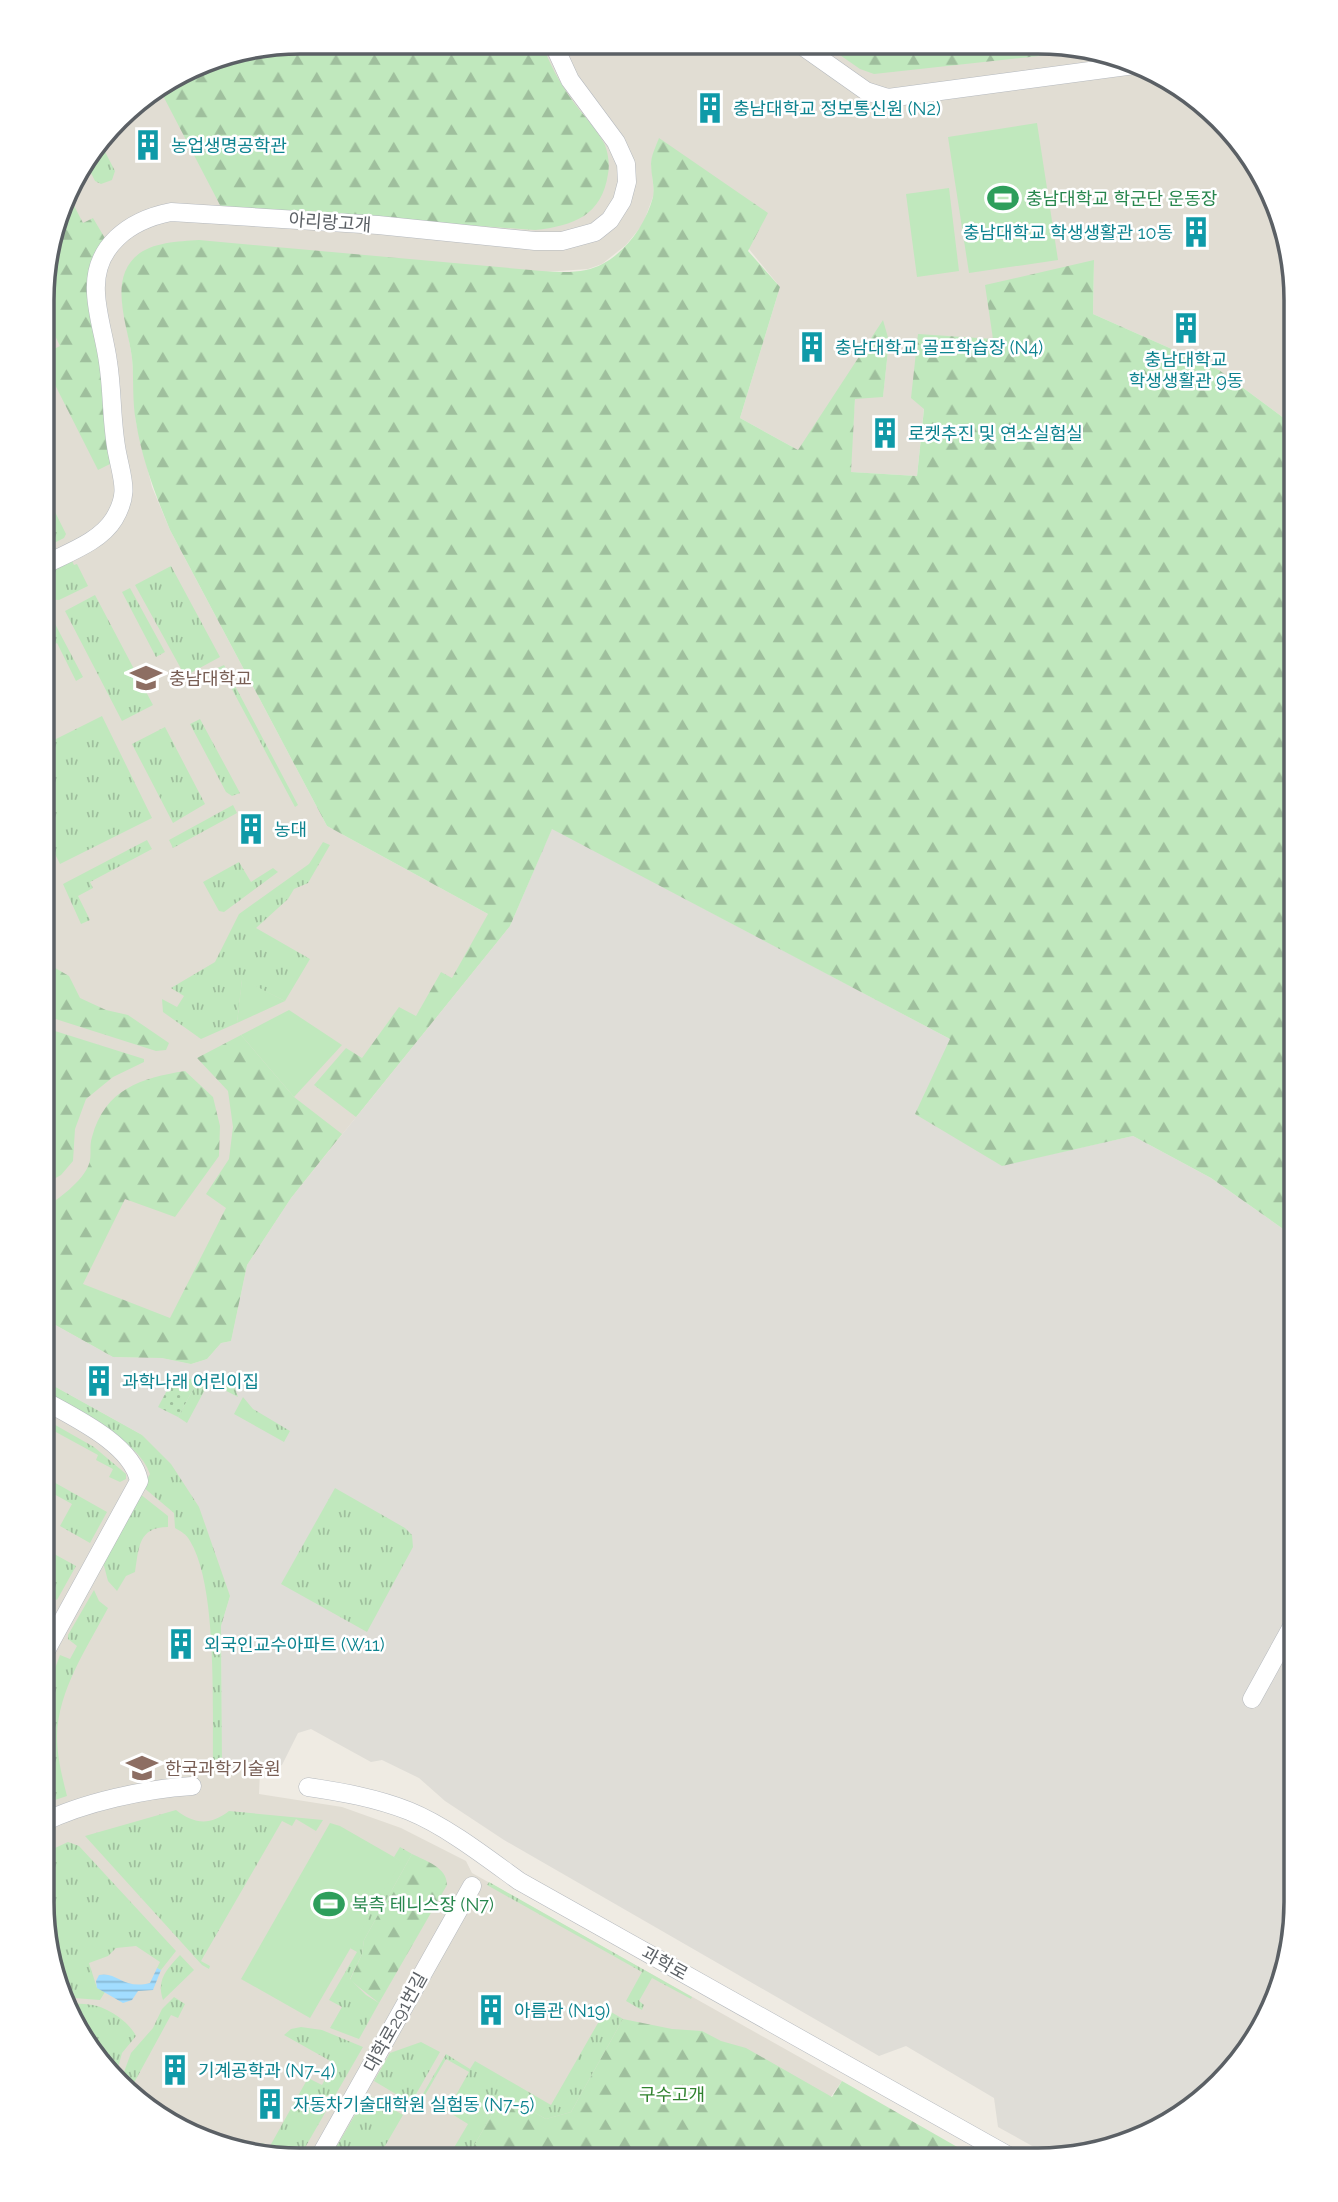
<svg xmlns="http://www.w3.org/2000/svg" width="1338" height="2202" viewBox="0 0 1338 2202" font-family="Raleway,'Noto Sans KR',sans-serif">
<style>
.industrial{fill:#dfddd7}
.education{fill:#e1ddd3}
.grass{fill:url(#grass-tufts)}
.forest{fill:url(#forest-firs)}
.park{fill:url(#park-dots)}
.garden{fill:#c0e8bd}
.water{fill:url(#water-rules)}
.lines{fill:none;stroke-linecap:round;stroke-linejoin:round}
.minor-casing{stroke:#b5b9be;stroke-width:19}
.minor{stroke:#fff;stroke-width:18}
.labels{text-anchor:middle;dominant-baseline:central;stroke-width:5;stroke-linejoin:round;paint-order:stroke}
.culture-label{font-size:18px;fill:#0d838f;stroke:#fff;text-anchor:start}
.leisure-label{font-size:18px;fill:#27864d;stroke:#fff;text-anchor:start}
.street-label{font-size:18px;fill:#5b6065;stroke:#fff}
.education-label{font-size:18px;fill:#785e54;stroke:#fff;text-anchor:start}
.park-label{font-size:18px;fill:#30822e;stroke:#fff}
.rim{fill:none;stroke:#5b6065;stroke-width:3.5}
</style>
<defs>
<pattern id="grass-tufts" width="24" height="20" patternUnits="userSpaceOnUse" patternTransform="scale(1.75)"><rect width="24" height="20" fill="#c0e8bd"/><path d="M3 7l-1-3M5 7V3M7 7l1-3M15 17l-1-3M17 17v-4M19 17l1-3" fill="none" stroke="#9fbf9d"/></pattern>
<pattern id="forest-firs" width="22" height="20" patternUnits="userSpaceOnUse" patternTransform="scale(1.75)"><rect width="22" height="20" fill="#c0e8bd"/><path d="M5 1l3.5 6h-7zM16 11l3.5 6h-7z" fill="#9fbf9d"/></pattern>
<pattern id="park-dots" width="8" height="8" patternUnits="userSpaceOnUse" patternTransform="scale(1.75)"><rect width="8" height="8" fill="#c0e8bd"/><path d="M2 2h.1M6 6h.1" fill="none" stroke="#9fbf9d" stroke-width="1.8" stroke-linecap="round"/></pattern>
<pattern id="water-rules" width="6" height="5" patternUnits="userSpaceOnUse" patternTransform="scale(1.75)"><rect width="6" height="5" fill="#a2ddff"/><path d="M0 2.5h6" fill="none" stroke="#87b7d2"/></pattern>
</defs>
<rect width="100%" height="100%" fill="#efebe3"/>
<!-- industrial -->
<path class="industrial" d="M552 828 950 1039 1002 1165 1133 1136 1211 1178 1296 1238 1295 1919 1282 1985 1243 2059 1195 2106 1136 2140 1052 2157 998 2127 994 2098 906 2046 879 2056 504 1840 445 1801 419 1778 382 1760 371 1762 311 1729 298 1733 282 1765 260 1771 222 1765 221 1626 230 1596 142 1435 43 1380V1318L113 1357 162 1358 191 1364 207 1359 221 1343 231 1341 247 1265 291 1198 510 926Z"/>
<!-- education -->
<path class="education" d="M300 42 1072 44 1137 62 1195 96 1243 143 1276 202 1296 300V421L1285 419 1219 370 1093 314 1094 261 993 339 924 408 917 476 850 472 855 398 883 396 889 341 798 450 740 418 780 287 659 139 651 162 654 194 643 224 626 245 602 264 588 269 122 301 132 357 136 422 152 487 170 530 327 826 510 926 291 1198 247 1265 231 1341 221 1343 207 1359 191 1364 162 1358 113 1357 43 1318 44 267 69 186 130 106 202 62Z
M43 1380 142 1435 171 1464 199 1507 230 1596 221 1626 222 1765 260 1771 259 1794 342 1807 401 1828 466 1861 472 1873 842 2081 787 2159 267 2158 201 2140 143 2106 95 2059 62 2000 42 1902Z"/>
<!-- grass -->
<path class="grass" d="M101 144 115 171 112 180 101 184 95 181 86 163Z
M44 490 66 534 64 538 44 548Z
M72 561 74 565 77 564 88 586 59 600 44 599V575Z
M171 566 220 657 185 676 135 585Z
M130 588 165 652 156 657 122 592Z
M95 595 153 705 122 721 65 611Z
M44 616 54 622 83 677 76 681 57 643 44 650Z
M224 665 298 805 295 807 226 678 219 681 213 670Z
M102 716 152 818 60 864 43 830 44 745Z
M200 719 240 793 232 796 226 792 190 724Z
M165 727 205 804 173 823 132 744Z
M233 805 237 813 173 848 169 840Z
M147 840 152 849 90 882 93 888 78 896 90 920 81 924 63 884Z
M323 842 330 845 308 883 294 889 288 899 256 928 310 959 285 1001 242 980 237 1023 201 1039 163 1012 162 999 177 1007 184 996 171 988 215 962 239 914 309 864Z
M239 862 251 882 273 868 278 872 224 912 219 911 203 882Z
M209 1376 232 1380 238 1397 209 1382 187 1423 178 1417 195 1386 183 1380Z
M43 1380 142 1435 171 1464 199 1507 230 1596 221 1626 222 1765 213 1764C212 1709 218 1587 190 1541 186 1534 182 1532 175 1528L174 1513 143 1487 150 1474C140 1441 72 1406 43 1390Z
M243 1397 253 1409 290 1431 284 1442 234 1414Z
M43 1418 94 1447 126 1474V1479L120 1482 109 1477 113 1469 96 1460 98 1455 43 1425Z
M43 1476 107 1512 90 1543 60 1526 72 1504 52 1493 43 1509Z
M335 1488 405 1528 412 1535 413 1547 367 1632 281 1584Z
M140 1494 168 1516V1527C138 1527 139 1548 135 1572L126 1576 117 1591 108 1581 103 1562Z
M47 1550 76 1566 57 1600 42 1591V1558Z
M94 1590 99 1601 108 1608C87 1648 58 1690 57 1736 57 1757 62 1776 67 1796L46 1803 42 1797V1703L60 1655 70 1659 77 1646 68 1639V1635Z
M176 1810C195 1825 211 1825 229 1811L323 1820 316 1831 296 1819 292 1826 282 1821 201 1961 210 1966 209 1969 202 1965 85 1836Z
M68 1842 79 1846 176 1951 161 1970 157 1968 160 1962 136 1946 116 1948 108 1956 89 1963 97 1988 105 1992 100 2000 61 1997 42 1902V1854Z
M400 1847 412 1854 364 1940 362 1954 350 1979 366 1995 379 2003 359 2039 330 2028 342 2007 329 2000 357 1952 350 1948 400 1861 394 1857Z
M489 1882 692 1997 691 1999 652 1978 639 2001 644 2005 642 2010 626 2001 642 1972 487 1885Z
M180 1955 194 1970 163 2000C156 1980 167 1969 180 1955Z
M174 1997 185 2004 178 2018 171 2015 129 2092 117 2080 124 2072 131 2053 153 2028 162 2009Z
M63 2003C73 2004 87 2003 97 2006 111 2010 130 2023 136 2036L122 2053 118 2068 112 2076 95 2059Z
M606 2009 623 2019 571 2112 546 2119 503 2095 467 2158H439L446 2147 452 2151 468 2124 447 2111 469 2072 446 2059 418 2107 416 2106 446 2054 470 2069 475 2061 551 2105Z
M301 2027 322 2030 363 2047 299 2158H267L256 2155 262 2143 270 2146 308 2078 322 2085 334 2063 284 2035 291 2029Z
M421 2042 440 2052 411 2103 374 2081 390 2053Z
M367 2094 403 2115 378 2158H330Z"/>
<!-- forest -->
<path class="forest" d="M300 42 542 43C549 63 559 82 572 100 582 114 595 127 604 143 608 151 610 165 608 174 602 215 574 226 535 230L221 207 159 88 202 62Z
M824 44H1072L1094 50 874 74 860 69Z
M659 138 768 213 748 251 780 287 740 418 798 450 883 320 889 341 883 397 855 399 851 472 917 476 924 409 911 398 918 334 993 339 985 285 1094 260 1093 314 1219 370 1285 419 1296 421V1238L1211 1178 1133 1136 1002 1166 915 1114 950 1039 552 829 510 926 356 1117 314 1085 346 1048 362 1058 399 1007 416 1016 441 972 452 978 488 914 327 826 170 530C156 496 142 460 136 422 132 401 134 379 132 358 129 333 115 297 125 272 137 242 172 242 199 240L542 271C557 272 571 273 586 270 619 263 645 228 653 197 655 187 651 175 651 164 651 156 656 146 659 138Z
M67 192 83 223 93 218 106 240 101 360 110 464 98 470 44 363V354L60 346 44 313V267Z
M43 961 69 976 80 998 106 1010 128 1015 169 1043 166 1050 156 1051 43 1015Z
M55 1031 144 1059V1062L113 1077 86 1099 75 1129 73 1161 61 1175 43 1185V1067Z
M241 1035 294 1097 342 1134 291 1198 247 1265 231 1341 221 1343 207 1359 191 1364 162 1358 113 1357 43 1318V1208C58 1200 83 1181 89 1164 92 1156 89 1146 92 1137 105 1089 141 1078 185 1071L213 1097 220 1126 219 1156 175 1217 125 1199 83 1284 170 1318 226 1208 206 1194 229 1159 233 1127 228 1091 197 1058Z
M412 1854C426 1861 447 1867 447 1885L379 2003 350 1980 362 1954 364 1940Z
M623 2019 672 2029 702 2031 721 2041 746 2048 832 2097 842 2081 980 2160 467 2158 503 2095 546 2119 571 2112Z"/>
<!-- park -->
<path class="park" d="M177 1380H183L195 1386 178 1417 158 1407 171 1383Z"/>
<!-- garden -->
<path class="garden" d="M1037 123 1058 260 969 273 948 137Z
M949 188 959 271 917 277 906 194Z
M242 979 285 1001 237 1023Z
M289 1010 342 1045 294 1097 241 1035Z
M330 1823 340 1826 401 1861 310 2018 241 1979Z"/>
<!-- water -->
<path class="water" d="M157 1968 161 1970 153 1990 138 1991 132 2000 123 2003 97 1988 96 1981 99 1975C117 1971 123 1990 150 1983Z"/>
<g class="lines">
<defs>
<path id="minor" d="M798 43 866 91 888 98 1142 64
M44 565C67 553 100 542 114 519 129 494 123 482 118 457 111 427 113 393 108 362 105 339 97 316 96 293 93 246 130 220 171 212L378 225 535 241H562L595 232 610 220 622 201 627 182 626 164 616 142 570 80 553 43
M1293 1325 1296 1337
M42 1658 139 1481C132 1444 73 1417 43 1400
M1252 1699 1296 1619
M308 1787C342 1792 376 1798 409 1811 446 1826 486 1857 519 1881L1016 2160
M42 1823C84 1802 146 1789 192 1786
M319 2158 472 1886"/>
</defs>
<!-- minor casing -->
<use href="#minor" class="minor-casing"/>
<!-- minor -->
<use href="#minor" class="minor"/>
</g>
<!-- icons -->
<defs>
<symbol id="building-bare" viewBox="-9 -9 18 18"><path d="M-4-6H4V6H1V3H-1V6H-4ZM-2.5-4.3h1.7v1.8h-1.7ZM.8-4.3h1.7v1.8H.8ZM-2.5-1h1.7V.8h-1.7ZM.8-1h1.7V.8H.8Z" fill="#0f9aa8" stroke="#fff" stroke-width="2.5" paint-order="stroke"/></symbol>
<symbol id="stadium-bare" viewBox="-9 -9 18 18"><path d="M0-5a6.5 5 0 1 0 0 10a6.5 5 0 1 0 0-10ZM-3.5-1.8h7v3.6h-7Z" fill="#2e9e5b" stroke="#fff" stroke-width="2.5" paint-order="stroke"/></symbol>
<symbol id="university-bare" viewBox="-9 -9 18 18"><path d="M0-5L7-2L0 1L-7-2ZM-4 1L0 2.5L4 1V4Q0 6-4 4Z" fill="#8d6e63" stroke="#fff" stroke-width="2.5" paint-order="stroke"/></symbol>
</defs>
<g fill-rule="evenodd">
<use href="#building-bare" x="688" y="86" width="44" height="44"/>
<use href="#building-bare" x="126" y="123" width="44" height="44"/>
<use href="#stadium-bare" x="981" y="176" width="44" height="44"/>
<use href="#building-bare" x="1174" y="210" width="44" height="44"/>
<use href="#building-bare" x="1164" y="306" width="44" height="44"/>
<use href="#building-bare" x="790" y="325" width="44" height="44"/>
<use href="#building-bare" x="863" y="411" width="44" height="44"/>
<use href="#university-bare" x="124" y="656" width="44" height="44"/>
<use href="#building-bare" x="229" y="807" width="44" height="44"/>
<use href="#building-bare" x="77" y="1359" width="44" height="44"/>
<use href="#building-bare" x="159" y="1622" width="44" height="44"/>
<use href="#university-bare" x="120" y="1746" width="44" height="44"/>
<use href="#stadium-bare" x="307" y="1882" width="44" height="44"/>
<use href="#building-bare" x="469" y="1988" width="44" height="44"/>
<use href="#building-bare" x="153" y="2048" width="44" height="44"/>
<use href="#building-bare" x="248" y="2082" width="44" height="44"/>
</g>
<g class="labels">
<!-- culture labels -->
<g class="culture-label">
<text x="733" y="108">충남대학교 정보통신원 (N2)</text>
<text x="171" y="145">농업생명공학관</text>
<text x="1173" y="232" text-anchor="end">충남대학교 학생생활관 10동</text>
<text x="835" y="347">충남대학교 골프학습장 (N4)</text>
<text x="1186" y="359" text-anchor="middle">충남대학교<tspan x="1186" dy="21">학생생활관 9동</tspan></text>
<text x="908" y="433">로켓추진 및 연소실험실</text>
<text x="274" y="829">농대</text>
<text x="122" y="1381">과학나래 어린이집</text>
<text x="204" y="1644">외국인교수아파트 (W11)</text>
<text x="514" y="2010">아름관 (N19)</text>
<text x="198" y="2070">기계공학과 (N7-4)</text>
<text x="293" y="2104">자동차기술대학원 실험동 (N7-5)</text>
</g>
<!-- leisure labels -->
<g class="leisure-label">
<text x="1026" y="198">충남대학교 학군단 운동장</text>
<text x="352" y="1904">북측 테니스장 (N7)</text>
</g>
<!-- street labels -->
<g class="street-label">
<text transform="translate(330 222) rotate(4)">아리랑고개</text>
<text transform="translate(665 1963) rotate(29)">과학로</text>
<text transform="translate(395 2022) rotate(-61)">대학로291번길</text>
</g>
<!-- education labels -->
<g class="education-label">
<text x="169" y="678">충남대학교</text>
<text x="165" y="1768">한국과학기술원</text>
</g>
<!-- park labels -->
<g class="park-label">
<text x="672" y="2094">구수고개</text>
</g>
</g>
<!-- crop -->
<path d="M0 0H1338V2202H0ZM300 54H1038A246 246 0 0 1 1284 300V1902A246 246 0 0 1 1038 2148H300A246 246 0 0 1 54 1902V300A246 246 0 0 1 300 54Z" fill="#fff" fill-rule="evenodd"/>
<path class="rim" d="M300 54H1038A246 246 0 0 1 1284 300V1902A246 246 0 0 1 1038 2148H300A246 246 0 0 1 54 1902V300A246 246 0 0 1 300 54Z"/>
</svg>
